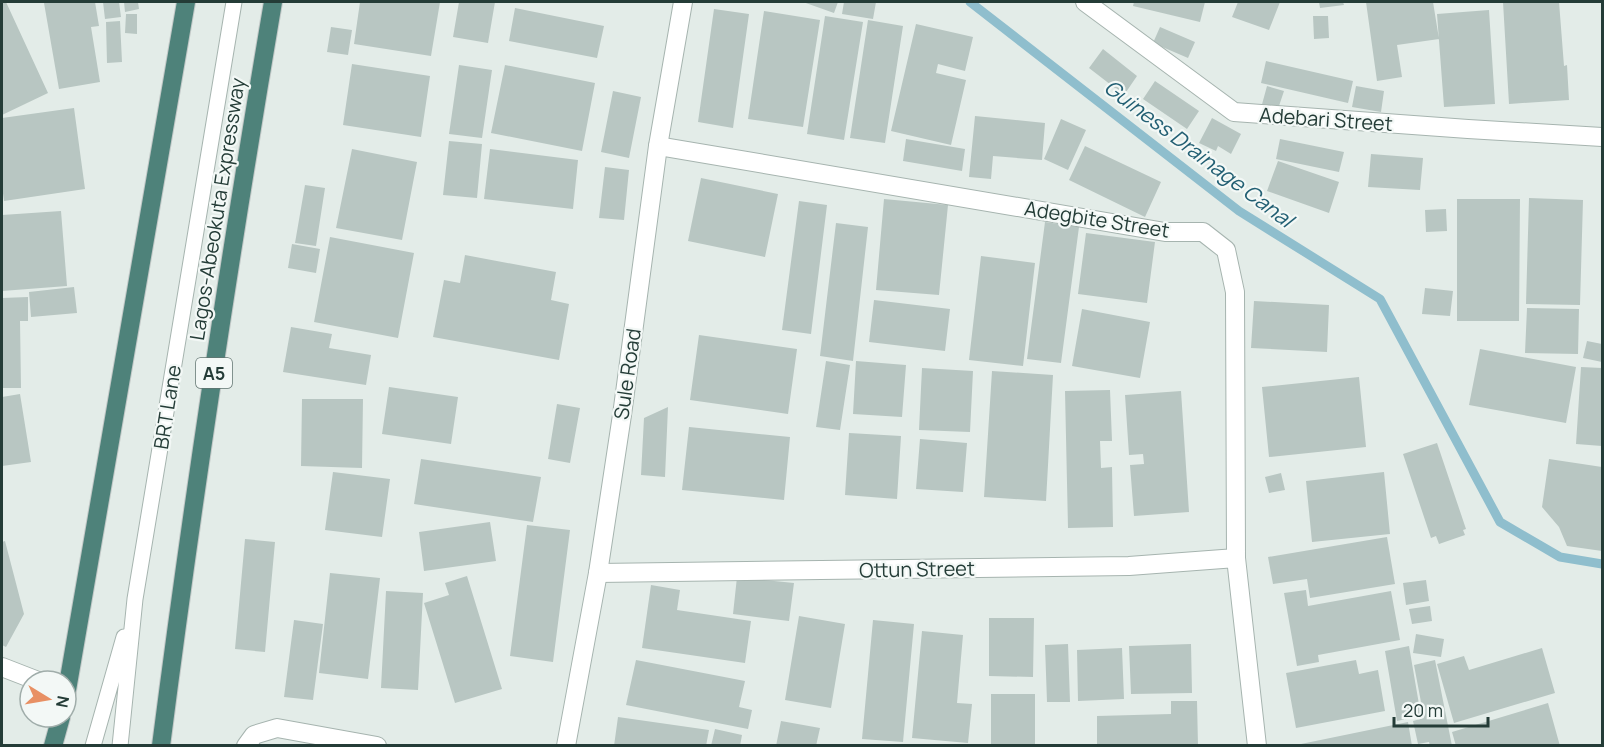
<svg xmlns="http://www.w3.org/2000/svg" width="1604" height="747" viewBox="0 0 1604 747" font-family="Manrope,sans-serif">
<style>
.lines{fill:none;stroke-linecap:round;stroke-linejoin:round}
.stream{stroke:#8fbecd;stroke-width:9}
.building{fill:#b8c6c2}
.service-casing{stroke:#a6b4af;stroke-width:17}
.minor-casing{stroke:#a6b4af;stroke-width:20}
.tertiary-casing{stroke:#a6b4af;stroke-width:20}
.trunk-casing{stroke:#c2c8c7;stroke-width:20}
.service{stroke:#fff;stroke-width:15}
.minor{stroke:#fff;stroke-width:18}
.tertiary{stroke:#fff;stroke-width:18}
.trunk{stroke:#4e827a;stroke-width:18}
.labels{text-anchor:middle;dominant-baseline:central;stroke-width:4.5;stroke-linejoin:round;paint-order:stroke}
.shield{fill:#f3f8f6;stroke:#627470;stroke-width:1.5}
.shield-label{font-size:18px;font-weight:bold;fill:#243c37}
.street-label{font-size:20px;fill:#243c37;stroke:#f3f8f6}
.water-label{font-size:21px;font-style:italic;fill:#225f73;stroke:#f3f8f6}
</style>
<rect width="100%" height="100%" fill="#e3ece8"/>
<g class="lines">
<!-- stream -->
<path class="stream" d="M970 2 1239 211 1380 299 1500 522 1560 557 1602 564"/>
</g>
<!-- building -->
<path class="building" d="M2 2H6L48 93 2 115Z
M55 2H95L99 26 91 27 100 82 59 89 44 3Z
M103 2H119L121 17 105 19Z
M124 2H138L139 9 125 12Z
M360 2H440L431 56 354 44Z
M459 2H495L488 43 453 37Z
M803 2H838L834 13Z
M844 2H876L873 19 842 14Z
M1134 2H1205L1200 22 1133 6Z
M1238 2H1280L1269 30 1232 17Z
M1319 2H1343L1344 5 1320 8Z
M1366 2H1433L1439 39 1397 45 1402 77 1377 81Z
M1503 2H1559L1564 66 1567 65 1569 100 1509 104Z
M515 8 604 26 597 58 509 41Z
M714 9 749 14 733 128 698 122Z
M1489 10 1495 104 1444 107 1437 14Z
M764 11 820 20 803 127 748 119Z
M126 14H137V34L125 33Z
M825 16 863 22 844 140 807 134Z
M1313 16H1328L1329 38 1314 39Z
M868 20 903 26 885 143 850 138Z
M120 21 122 62 107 63 106 22Z
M916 24 973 37 965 71 938 64 936 73 966 80 951 145 891 131Z
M331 27 352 30 348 55 327 52Z
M1160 27 1195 42 1188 58 1153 43Z
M1103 49 1137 76 1124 95 1089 68Z
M1266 61 1353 81 1348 103 1261 83Z
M352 64 430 76 421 137 343 125Z
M459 65 492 70 482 138 449 134Z
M505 65 595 83 582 151 491 133Z
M1155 81 1199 111 1187 129 1143 99Z
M1267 86 1284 91 1277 112 1261 108Z
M1356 86 1384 91 1381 112 1352 107Z
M613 91 641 97 629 158 601 152Z
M74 108 85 189 4 201 2 186V118Z
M975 116 1045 123 1042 160 993 156 991 179 969 177Z
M1212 118 1241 134 1231 154 1218 146 1216 151 1199 143Z
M1061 119 1086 130 1068 170 1044 159Z
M906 139 965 149 962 171 903 161Z
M1280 139 1344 152 1339 172 1276 159Z
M449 141 482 144 477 198 443 195Z
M1085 146 1161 182 1145 217 1069 180Z
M352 149 417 162 402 240 336 228Z
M490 149 578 160 573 209 484 199Z
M1371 154 1423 158 1420 190 1368 187Z
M1278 161 1339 182 1329 213 1267 191Z
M605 167 629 170 624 220 599 218Z
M701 178 778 194 765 257 688 241Z
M305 185 325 188 316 246 295 243Z
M1529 198 1583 200 1580 305 1526 304Z
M884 199 948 205 939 295 876 290Z
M1457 199H1520L1519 321H1457Z
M799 201 827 205 811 334 782 330Z
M1446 209 1447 231 1426 232 1425 210Z
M61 211 67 286 2 291V215Z
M1045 222 1079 227 1061 363 1027 359Z
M836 223 868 227 853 361 820 356Z
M1086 233 1155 242 1147 303 1078 294Z
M330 237 414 253 398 338 314 322Z
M292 244 320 249 316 273 288 268Z
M465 255 556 272 551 300 569 304 559 360 433 337 444 280 460 283Z
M981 256 1035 263 1023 366 969 360Z
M74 287 77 313 31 317 29 292Z
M1425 288 1453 291 1450 316 1422 314Z
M28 297V321H20L21 388H2V298Z
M874 300 950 309 945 351 869 342Z
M1254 301 1329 305 1327 352 1251 348Z
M1527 308 1579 309 1578 354 1525 353Z
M1082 309 1150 322 1140 378 1072 366Z
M291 327 332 334 329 348 371 355 366 385 283 372Z
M699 335 797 349 788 414 690 400Z
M1587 341 1602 344V362L1583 358Z
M1480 349 1576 367 1566 423 1469 405Z
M826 361 850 365 840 430 816 427Z
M856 361 906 365 902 417 853 414Z
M1581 367 1602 368V446L1576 444Z
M922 368 973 371 970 432 919 430Z
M992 371 1053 375 1046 501 984 497Z
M1359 377 1366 447 1269 457 1262 387Z
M389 387 458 397 451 444 382 434Z
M1110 390 1112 441H1100L1101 468 1112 467 1113 527 1068 528 1065 391Z
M1181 391 1189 512 1134 516 1130 465 1144 464 1143 454 1129 455 1125 395Z
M20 394 31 462 2 466V397Z
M302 399H363L362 468 301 466Z
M557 404 580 408 570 463 548 459Z
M668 407 665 477 641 475 644 418Z
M689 427 790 437 784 500 682 490Z
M849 433 901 436 897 499 845 495Z
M920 439 967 443 963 492 916 489Z
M1437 443 1466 529 1463 530 1465 535 1439 544 1436 536 1431 538 1403 454Z
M421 459 541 477 533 522 414 504Z
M1549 459 1602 467V551L1567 546 1559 527 1542 507Z
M333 472 390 479 382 537 325 530Z
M1384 472 1390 534 1312 542 1306 481Z
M1281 473 1285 490 1269 493 1265 477Z
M490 522 496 561 424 571 419 532Z
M527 525 570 530 553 662 510 656Z
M1387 537 1395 584 1310 598 1307 579 1273 584 1268 557Z
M245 539 275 542 265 652 235 649Z
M5 541 24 614 6 647 2 645V542Z
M330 573 380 578 368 679 319 673Z
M467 576 502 689 455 703 424 603 449 595 445 583Z
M737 577 794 583 789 621 733 614Z
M1426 580 1429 601 1406 605 1403 583Z
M651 585 680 590 677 610 751 621 745 663 642 648Z
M1306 590 1308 606 1391 591 1400 640 1318 655 1319 662 1297 666 1284 593Z
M386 591 423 593 418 690 381 688Z
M1430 606 1432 621 1412 624 1409 609Z
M799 616 845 624 831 708 785 700Z
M989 618H1034L1033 677 989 676Z
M294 620 323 624 313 700 284 697Z
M873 620 914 624 903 742 862 739Z
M922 631 963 635 957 703 972 704 968 743 912 738Z
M1416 634 1444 639 1441 657 1413 653Z
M1068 644 1070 702H1047L1045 645Z
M1191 644 1192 693 1131 694 1129 646Z
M1409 646 1421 716 1397 721 1385 651Z
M1122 648 1124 699 1078 701 1077 650Z
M1542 648 1555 693 1454 723 1437 664 1464 656 1469 670Z
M636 660 745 681 739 707 752 710 748 729 626 705Z
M1356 660 1359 674 1378 670 1385 711 1296 728 1286 673Z
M1435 660 1452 746H1430L1429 742 1418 744 1413 721 1424 718 1414 665Z
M991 694H1035V746H991Z
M1171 701H1197L1198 746H1097V716L1171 714Z
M1548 703 1560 746H1456L1452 732Z
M618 717 709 730 706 746H614Z
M781 721 820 728 816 746H776Z
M1408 722 1412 746H1301V744Z
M715 729 742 735 740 746H711Z"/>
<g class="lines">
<defs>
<path id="service" d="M93 746 124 637
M120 746 135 599 234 2"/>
<path id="minor" d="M1085 2 1234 112 1468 129 1602 137
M658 146 1165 232H1203L1226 250 1235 292 1236 558 1257 746
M598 573 1129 566 1236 558
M2 667 38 681
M246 746 254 735 277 728 377 746"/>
<path id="tertiary" d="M566 746 598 573 622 415 658 146 683 2"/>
<path id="trunk" d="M66 696 186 2
M53 746 61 717
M161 746C193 497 231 249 273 2"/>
</defs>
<!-- service casing -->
<use href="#service" class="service-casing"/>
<!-- minor casing -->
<use href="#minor" class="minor-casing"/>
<!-- tertiary casing -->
<use href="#tertiary" class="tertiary-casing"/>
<!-- trunk casing -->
<use href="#trunk" class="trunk-casing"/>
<!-- service -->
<use href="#service" class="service"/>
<!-- minor -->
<use href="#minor" class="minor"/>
<!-- tertiary -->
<use href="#tertiary" class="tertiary"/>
<!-- trunk -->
<use href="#trunk" class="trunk"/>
</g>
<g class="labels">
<!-- shield labels -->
<rect class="shield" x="196" y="358" width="36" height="30" rx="4.5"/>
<g class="shield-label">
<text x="214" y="373">A5</text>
</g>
<!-- street labels -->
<g class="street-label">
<text transform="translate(1326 119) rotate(4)">Adebari Street</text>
<text transform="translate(217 209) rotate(-81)">Lagos-Abeokuta Expressway</text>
<text transform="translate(1097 219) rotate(9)">Adegbite Street</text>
<text transform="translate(627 374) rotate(-82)">Sule Road</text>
<text transform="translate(167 407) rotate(-81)">BRT Lane</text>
<text transform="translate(917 569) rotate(-1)">Ottun Street</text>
</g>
<!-- water labels -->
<g class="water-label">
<text transform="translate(1199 153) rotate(37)">Guiness Drainage Canal</text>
</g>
</g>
<!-- border -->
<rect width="1604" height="747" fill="none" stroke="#243c37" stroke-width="6"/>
<!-- north arrow -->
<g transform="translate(48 699) rotate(101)"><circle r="28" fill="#f3f8f6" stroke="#a0adaa" stroke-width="1.5"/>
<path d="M0-4.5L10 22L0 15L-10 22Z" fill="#e89064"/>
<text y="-9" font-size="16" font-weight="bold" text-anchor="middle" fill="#243c37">N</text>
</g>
<!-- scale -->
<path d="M1394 717v9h94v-9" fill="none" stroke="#243c37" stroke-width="3"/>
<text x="1403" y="717" font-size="18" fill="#243c37" stroke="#f3f8f6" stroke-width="4.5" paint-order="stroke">20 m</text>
</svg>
